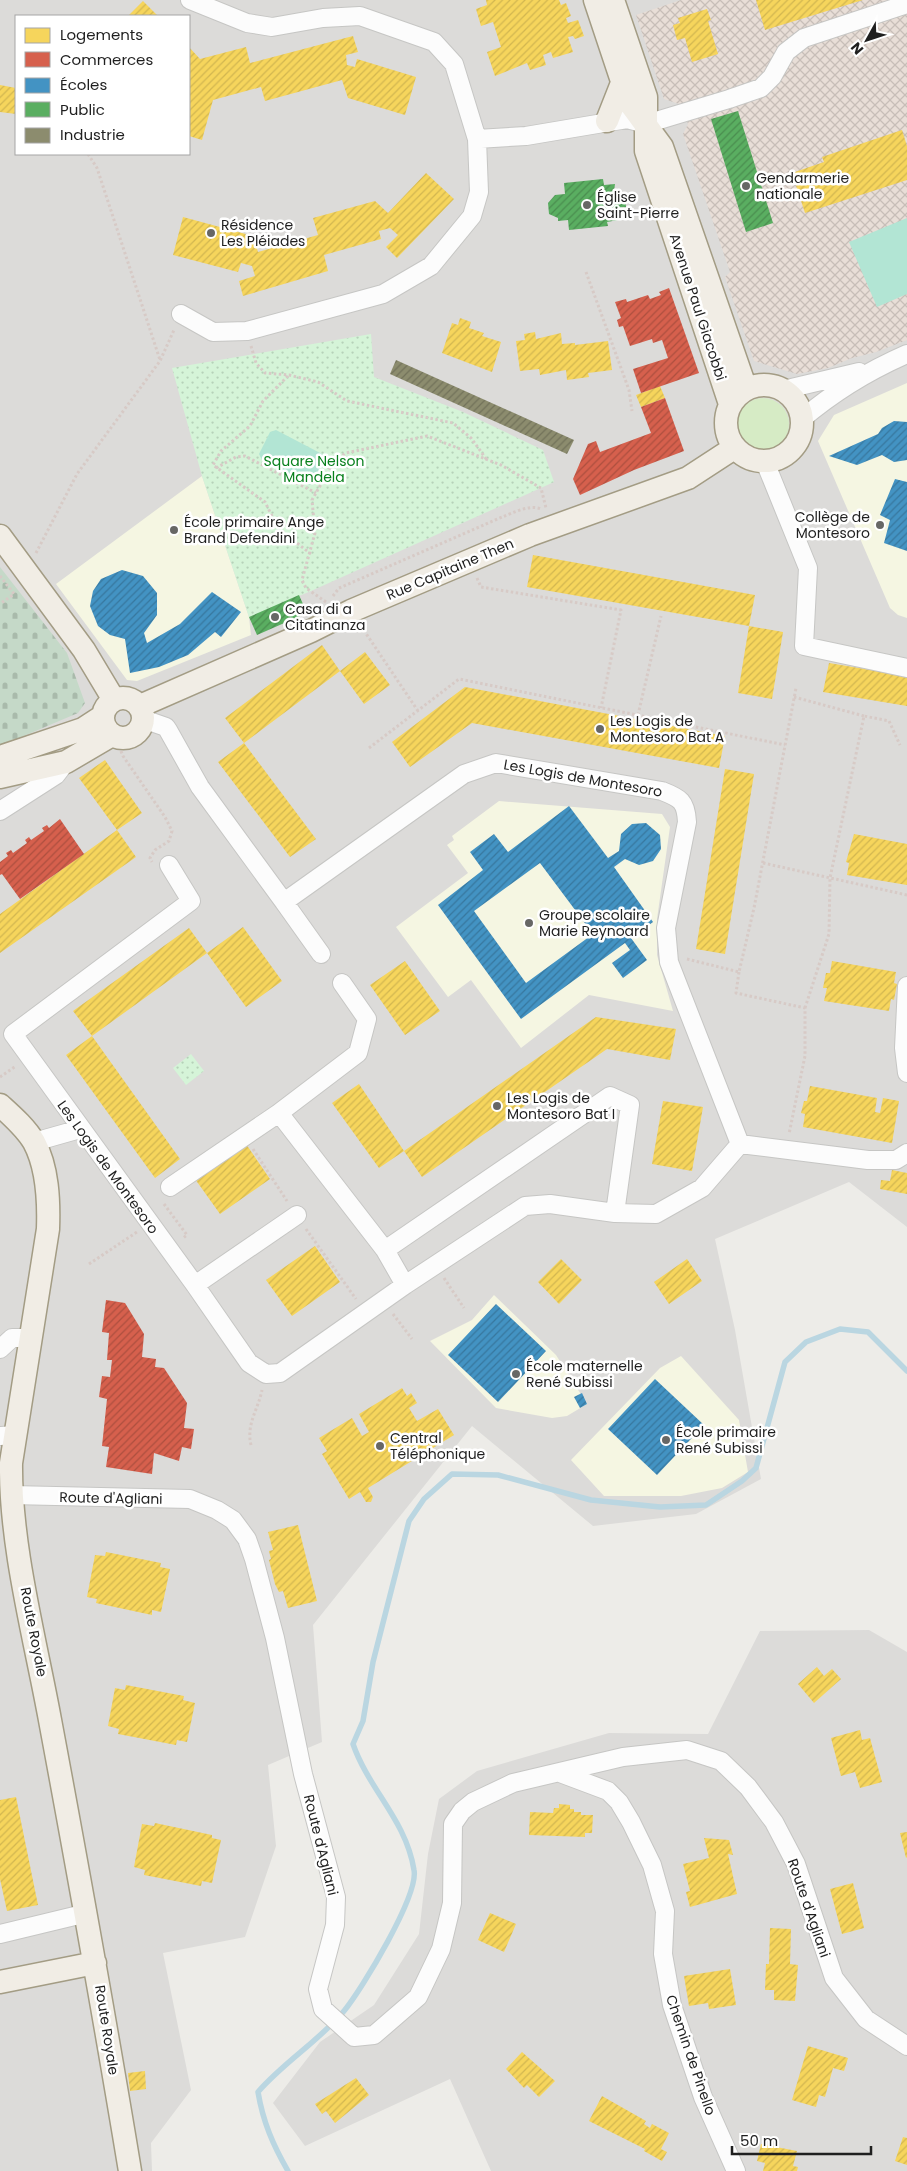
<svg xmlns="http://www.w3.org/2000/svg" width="907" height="2171" viewBox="0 0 907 2171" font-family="Poppins,sans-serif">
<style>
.residential{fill:#dcdbd9;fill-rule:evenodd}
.education{fill:#f5f6e2}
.military{fill:url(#military-cross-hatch)}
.grass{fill:#d6ebc5}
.cemetery{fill:url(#cemetery-stones)}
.park{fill:url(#park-dots)}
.pitch{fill:#b2e5d4}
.homes{fill:url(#homes-hatch)}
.shops{fill:url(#shops-hatch)}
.schools{fill:url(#schools-hatch);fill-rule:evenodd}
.public{fill:url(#public-hatch)}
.industry{fill:url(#industry-hatch)}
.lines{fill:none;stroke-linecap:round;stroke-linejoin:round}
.stream{stroke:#bad6e1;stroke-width:5.5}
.minor-casing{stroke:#c6c6c4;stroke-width:20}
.major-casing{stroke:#a39c84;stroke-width:25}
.path{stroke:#d7cac6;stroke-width:3;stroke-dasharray:2.5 2.5;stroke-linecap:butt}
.minor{stroke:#fcfcfc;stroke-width:18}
.major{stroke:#f1ede5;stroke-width:22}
.poi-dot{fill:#676765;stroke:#fff;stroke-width:2}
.labels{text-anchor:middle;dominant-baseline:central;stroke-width:5;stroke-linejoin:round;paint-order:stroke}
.poi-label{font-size:14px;fill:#1f1f1f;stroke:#fff;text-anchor:start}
.street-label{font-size:14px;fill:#1f1f1f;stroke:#fff}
.park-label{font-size:14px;fill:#09801d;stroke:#fff}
</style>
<defs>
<pattern id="military-cross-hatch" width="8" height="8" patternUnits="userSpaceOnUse" patternTransform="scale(1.25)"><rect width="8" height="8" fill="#e8ded7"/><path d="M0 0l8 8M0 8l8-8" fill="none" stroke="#c7beb8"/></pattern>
<pattern id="cemetery-stones" width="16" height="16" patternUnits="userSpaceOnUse" patternTransform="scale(1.25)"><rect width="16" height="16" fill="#c5d9c8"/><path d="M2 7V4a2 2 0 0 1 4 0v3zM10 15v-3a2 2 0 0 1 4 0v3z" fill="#a9baab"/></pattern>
<pattern id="park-dots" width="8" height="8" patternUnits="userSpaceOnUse" patternTransform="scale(1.25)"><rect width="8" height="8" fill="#d5f4d8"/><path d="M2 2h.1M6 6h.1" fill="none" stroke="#b6d1b9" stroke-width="1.8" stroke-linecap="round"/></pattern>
<pattern id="homes-hatch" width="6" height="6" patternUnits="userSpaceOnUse" patternTransform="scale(1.25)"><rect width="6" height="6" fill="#f6d55c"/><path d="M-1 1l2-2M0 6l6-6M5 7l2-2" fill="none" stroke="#d2b650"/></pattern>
<pattern id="shops-hatch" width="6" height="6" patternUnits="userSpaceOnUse" patternTransform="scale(1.25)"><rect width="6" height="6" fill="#d6604d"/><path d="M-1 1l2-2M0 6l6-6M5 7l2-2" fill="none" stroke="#ad4f3f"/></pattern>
<pattern id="schools-hatch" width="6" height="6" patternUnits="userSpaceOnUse" patternTransform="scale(1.25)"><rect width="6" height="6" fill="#4393c3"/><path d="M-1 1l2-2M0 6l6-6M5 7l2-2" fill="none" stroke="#37779e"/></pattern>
<pattern id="public-hatch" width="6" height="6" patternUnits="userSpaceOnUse" patternTransform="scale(1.25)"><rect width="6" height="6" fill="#5aae61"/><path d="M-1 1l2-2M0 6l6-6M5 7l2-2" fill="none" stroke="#4a8d4f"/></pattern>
<pattern id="industry-hatch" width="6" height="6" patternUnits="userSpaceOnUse" patternTransform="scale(1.25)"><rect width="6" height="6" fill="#8c8c6e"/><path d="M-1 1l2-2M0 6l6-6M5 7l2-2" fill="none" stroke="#72725a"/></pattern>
</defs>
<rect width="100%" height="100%" fill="#edece8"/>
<!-- residential -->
<path class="residential" d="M0 0H907V1227L849 1182 715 1239 735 1330 761 1479 696 1514 593 1526 472 1426 313 1625 322 1742 268 1765 276 1846 245 1937 163 1953 191 2090 151 2143 152 2171H0ZM16 16H189V154H16Z
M869 1630 907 1652V2171H491L450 2079 305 2146 273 2103 320 2042 374 2005 419 1934 428 1854 439 1799 477 1771 609 1733 708 1734 760 1631Z"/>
<!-- education -->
<path class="education" d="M907 383V618L898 615 890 608 818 441 834 415Z
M202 476 249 617 251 635 137 681 127 680 56 584Z
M499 801 662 814 670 827 657 919V955L673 1011 589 995 521 1048 471 980 448 997 396 927 468 873 447 845 454 840 452 836Z
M494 1295 556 1355 587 1404 567 1416 552 1418 496 1408 430 1341 472 1320Z
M681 1356 739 1420 748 1472 722 1488 681 1496H604L571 1460 660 1368Z"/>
<!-- military -->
<path class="military" d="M681 0H907V340L876 352 852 358 828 368 797 374 754 361 725 277 730 272 683 134 688 124 682 105 664 99 636 15Z"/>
<!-- grass -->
<path class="grass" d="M737 424a26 26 0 1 1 52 0a26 26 0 1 1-52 0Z"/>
<!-- cemetery -->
<path class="cemetery" d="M0 567 67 653 85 703 78 713 0 746Z"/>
<!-- park -->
<path class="park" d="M371 334 374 377 463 412 543 450 554 482 311 591 249 617 202 476 172 368Z
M191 1054 204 1071 186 1085 173 1068Z"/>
<!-- pitch -->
<path class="pitch" d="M907 218V294L877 307 849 242Z
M276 430 324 455 326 460 314 483 310 485 262 460 259 454 270 432Z"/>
<!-- homes -->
<path class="homes" d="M486 0H559L561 5 566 3 571 16 566 18 568 23 578 20 584 36 575 39 573 36 568 37 573 52 553 58 551 52 543 55 546 65 530 70 527 63 495 76 487 52 501 47 493 22 481 26 476 9 487 5Z
M756 0H863L765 30Z
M143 1 158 16H128Z
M707 9 711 20 708 21 718 54 692 62 685 38 677 40 673 25 680 23 678 18Z
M353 36 358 52 346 55 347 65 355 67 357 59 416 77 405 115 348 98 342 80 265 101 261 87 213 100 202 140 189 136V47L200 59 246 47 250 63Z
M0 85 16 88V114L0 112Z
M902 130 907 146V180L805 213 792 173 824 162 822 157Z
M426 173 454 199 397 258 386 247 398 235 390 228 379 231 381 239 324 255 328 271 243 296 239 281 255 276 252 266 241 263 238 272 173 255 183 217 253 236 258 252 318 235 313 218 375 201 388 213Z
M460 318 471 322 469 328 484 333 482 336 501 342 492 372 442 353 452 323 458 325Z
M535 332 536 339 561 333 562 344 575 343V345L608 341 612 370 588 373 589 377 567 380 566 370 540 375 539 369 520 371 516 341 525 340 524 334Z
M660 386 665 398 641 407 636 395Z
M533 555 755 595 749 626 527 587Z
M749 626 783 632 772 699 738 693Z
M322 645 340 671 365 652 390 685 364 704 340 671 244 743 225 718Z
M829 663 907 676V706L823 692Z
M465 687 725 736 719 768 472 723 410 767 392 742Z
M244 743 316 839 290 857 218 762Z
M105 760 142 813 117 830 79 778Z
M725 769 754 774 725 954 696 949Z
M117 830 136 857 0 953V914Z
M854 834 907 844V885L847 875 849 863 846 862Z
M243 927 282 981 246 1007 207 953Z
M189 928 207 953 92 1036 73 1011Z
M405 961 440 1011 405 1035 370 985Z
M832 961 896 972 894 983 897 984 894 1000 891 999 889 1011 824 1001 827 988H823L826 973H830Z
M596 1017 676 1029 670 1060 607 1049 422 1177 404 1151Z
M92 1036 180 1159 155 1178 66 1055Z
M359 1084 404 1151 379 1168 332 1103Z
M810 1086 877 1098 875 1112 880 1113 883 1098 899 1101 892 1143 803 1127 805 1114 801 1113 804 1101H807Z
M663 1101 703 1107 692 1171 652 1164Z
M246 1144 270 1179 220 1214 195 1179Z
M892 1170 907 1173V1194L880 1189 881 1180 890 1181Z
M315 1246 340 1282 292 1316 266 1280Z
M561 1259 582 1280 559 1304 538 1282Z
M687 1259 702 1281 669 1304 654 1282Z
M402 1388 407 1396 411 1393 417 1403 409 1408 417 1421 438 1409 454 1435 368 1488 373 1497 371 1502H366L360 1492 349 1499 322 1454 327 1451 319 1438 352 1418 362 1436 369 1432 359 1414Z
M298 1525 317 1601 288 1608 283 1591 279 1592 275 1584 269 1560 271 1559 269 1551 273 1550 268 1532Z
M106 1552 161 1563 160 1567 170 1569 161 1612 152 1610V1615L96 1603 97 1599 87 1597 95 1555 105 1556Z
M817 1667 824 1676 832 1669 841 1679 814 1703 798 1684Z
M126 1685 184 1696 183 1700 195 1703 187 1742 177 1740 176 1745 118 1734 119 1729 108 1726 115 1688 125 1690Z
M860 1730 862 1740 870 1738 882 1782 860 1788 855 1772 841 1776 831 1738Z
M16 1797 38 1905 7 1911 0 1879V1800Z
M559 1804 570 1805V1809H574V1812H581V1815H593L592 1833H585V1837L529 1835 530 1812 553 1813 554 1808H559Z
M155 1823 212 1835V1838L221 1840 212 1883 202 1881 201 1886 144 1875 145 1870 134 1867 142 1824 154 1826Z
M907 1832V1857L906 1858 900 1833Z
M704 1838 729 1840 733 1855 728 1854 737 1894 690 1907 686 1892 690 1891 683 1864 709 1858Z
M853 1883 864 1928 842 1934 830 1889Z
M490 1913 516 1924 504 1952 478 1940Z
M770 1928 791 1929 790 1964 798 1965 795 2001 774 2000V1990H765L766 1964H769Z
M730 1969 736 2005 709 2009 708 2003 689 2006 684 1976Z
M808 2046 848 2058 844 2071 833 2068 825 2097 819 2095 816 2107 792 2100Z
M522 2052 555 2081 539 2097 527 2085 524 2088 506 2069Z
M145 2071 146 2089 130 2091 128 2073Z
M356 2078 369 2095 335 2123 326 2111 322 2114 315 2104Z
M602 2096 646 2121 644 2124 650 2128 652 2124 669 2133 661 2149 667 2152 662 2161 644 2151 645 2149 589 2121Z
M903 2137 907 2138V2165L895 2161Z
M761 2144 797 2151 793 2166 798 2167 797 2171H763L765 2163 757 2161Z"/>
<!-- shops -->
<path class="shops" d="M669 288 699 373 641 393 633 369 668 358 662 340 653 343 652 339 630 346 623 326 619 327 617 320 621 318 615 302 626 299 627 302 648 295 650 299 661 295 659 292Z
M665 398 684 451 634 470 580 495 573 479 588 444 596 441 600 452 651 433 641 407Z
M60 819 84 854 20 899 2 874 0 875V862L8 856 6 853 11 850 13 853 27 843 25 840 29 837 31 840 44 831 42 828 47 825 49 828Z
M106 1300 125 1303 144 1334 142 1357 156 1359 155 1367 164 1368 187 1403 184 1428 194 1429 191 1449 182 1447 179 1461 154 1453 152 1474 106 1467 109 1447 102 1446 107 1399 99 1397 102 1376 110 1377 112 1360H107L109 1333 102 1332Z"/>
<!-- schools -->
<path class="schools" d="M894 421 907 422V460L894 462 882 455 857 465 829 456 878 434 882 428Z
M895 479 907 482V551L884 543 890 520 880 515Z
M122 570 143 576 157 593V615L144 633 147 643 180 624 212 592 241 612 221 637 215 632 188 655 159 667 130 673 125 639 110 635 98 626 90 606 93 591 101 579Z
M569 806 608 858 619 851 621 834 632 824 646 823 660 835 661 849 653 861 639 865 625 859 614 867 653 922 631 938 647 960 623 978 612 963 630 950 625 943 521 1019 438 905 483 870 470 852 494 834 508 852ZM540 863 593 934 526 983 474 911Z
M496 1304 546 1351 498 1402 448 1355Z
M655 1379 704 1425 657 1475 608 1429Z
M582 1393 587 1404 580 1408 574 1397Z"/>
<!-- public -->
<path class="public" d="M738 111 773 223 746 232 711 119Z
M603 179 604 185 615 184 613 198 625 196 626 207 614 208 618 220 607 222 608 226 569 230 568 220 558 221V218L549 214 548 203 555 195 565 194 564 183Z
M299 595 307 613 257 635 249 617Z"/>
<!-- industry -->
<path class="industry" d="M396 360 574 440 567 454 390 374Z"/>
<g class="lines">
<!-- stream -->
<path class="stream" d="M288 2171C273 2145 263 2122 258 2092 284 2062 319 2041 344 2011 362 1989 419 1895 414 1870 406 1820 369 1790 353 1744L363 1721 373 1662 409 1521 424 1499 452 1474 498 1475 591 1500 660 1507 706 1505 742 1481 756 1468 785 1362 806 1342 840 1329 868 1332 907 1371"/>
<defs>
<path id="minor" d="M190 0 247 23 272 27 323 18 360 16 434 42 454 64 477 139 526 136 627 119 646 124 729 99 761 88 772 77 786 52 804 38 907 4
M181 314 213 332 247 331 383 294 431 266 472 216 479 192 477 139
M783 390 859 372
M802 419C835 391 868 371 907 354
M765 462 808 568 804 646 907 668
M143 719 166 727 168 730 200 787 284 902 464 774 496 763 662 791C680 798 686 801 687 822L666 928 669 962 740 1144 702 1188 656 1214 615 1213 550 1204 525 1206 405 1285
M0 811 56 775 66 762
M169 865 191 901 13 1034 195 1285 249 1363 266 1374 280 1373 405 1285 385 1250 279 1113 358 1053 367 1019 342 983
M284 902 321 954
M907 986 904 1048 907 1073
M34 1142 80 1129
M740 1144 868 1160H896L907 1153
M170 1187 279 1113
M385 1250 610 1096 630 1105 615 1213
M195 1285 297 1215
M0 1349 12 1338H31
M0 1436 16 1435
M11 1495 190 1499 217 1510 233 1520 247 1539 254 1559 275 1638 303 1774 336 1897 335 1925 318 1989 323 2009 354 2037 374 2035 418 1997 441 1949 452 1903 453 1824 462 1811 473 1802 513 1783 623 1757 687 1750 721 1761 748 1787 774 1822 796 1864 834 1978 866 2019 907 2046
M560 1773 608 1791 619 1802 631 1822 652 1865 665 1911 663 1954 672 2005 703 2097 736 2171
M0 1934 87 1913"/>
<path id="major" d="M595 0 629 102 662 147 746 389
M613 0 646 97V151L730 404
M607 121 622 83
M726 423a38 38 0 1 1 76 0a38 38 0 1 1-76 0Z
M0 536 84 650 114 700
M103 718a20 20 0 1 1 40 0a20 20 0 1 1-40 0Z
M140 706 311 631 351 611 530 535 688 478 734 448
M0 757 83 729 103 716
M0 777 66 762 112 735
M0 1105C11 1115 26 1128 34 1142 48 1168 49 1201 48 1229L11 1463C10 1546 35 1638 50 1720 78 1870 105 2020 130 2171
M0 1982 95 1963"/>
</defs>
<!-- minor casing -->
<use href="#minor" class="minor-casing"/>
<!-- major casing -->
<use href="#major" class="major-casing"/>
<!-- path -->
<path class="path" d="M88 154 97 168 160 360
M586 272 629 390 632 411
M251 346 256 363 265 373 289 375 318 382 347 401 453 423 471 438 487 460
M288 376 263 401 250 426 221 451 213 465 265 502 274 520 284 533 311 554
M216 468 236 457 245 456 316 493
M36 553 77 474 160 361 174 330
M0 576 14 594 0 604
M477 578 481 587 621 610 601 708
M333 596 339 588 502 517C513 513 529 504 541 509
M326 602 306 588 302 580 315 533 312 500 333 463 346 453 427 436 501 465 541 488 546 508
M361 626 418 711
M794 697 864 716
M638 715 661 616
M369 748 459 679 785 745
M121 751 123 756 165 817 172 831 169 841 155 850 150 858 152 862
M763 863 907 895
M687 959 739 972 754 908 796 688
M739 972 736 993 805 1008V1056L789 1134
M805 1008 829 934 830 878 864 716 889 721 900 745
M0 1077 16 1066
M253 1149 287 1201
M164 1204 187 1235 183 1238
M306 1229 356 1299
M89 1264 137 1232
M444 1278 464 1308
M393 1314 412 1339
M251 1445C246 1424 258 1410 262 1390"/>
<!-- minor -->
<use href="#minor" class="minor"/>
<!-- major -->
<use href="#major" class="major"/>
</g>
<!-- markers -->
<g class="poi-dot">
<circle cx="746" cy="186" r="5"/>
<circle cx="587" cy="205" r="5"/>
<circle cx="211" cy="233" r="5"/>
<circle cx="880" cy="525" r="5"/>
<circle cx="174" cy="530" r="5"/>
<circle cx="275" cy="617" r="5"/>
<circle cx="600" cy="729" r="5"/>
<circle cx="529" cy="923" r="5"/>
<circle cx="497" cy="1106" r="5"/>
<circle cx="516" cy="1374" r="5"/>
<circle cx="666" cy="1440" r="5"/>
<circle cx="380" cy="1446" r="5"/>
</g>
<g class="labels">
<!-- poi labels -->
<g class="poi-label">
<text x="756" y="178">Gendarmerie<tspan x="756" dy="16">nationale</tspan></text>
<text x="597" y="197">Église<tspan x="597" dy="16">Saint-Pierre</tspan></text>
<text x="221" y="225">Résidence<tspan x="221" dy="16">Les Pléiades</tspan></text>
<text x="870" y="517" text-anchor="end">Collège de<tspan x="870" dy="16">Montesoro</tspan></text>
<text x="184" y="522">École primaire Ange<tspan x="184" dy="16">Brand Defendini</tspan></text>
<text x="285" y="609">Casa di a<tspan x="285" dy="16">Citatinanza</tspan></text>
<text x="610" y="721">Les Logis de<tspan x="610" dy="16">Montesoro Bat A</tspan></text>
<text x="539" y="915">Groupe scolaire<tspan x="539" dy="16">Marie Reynoard</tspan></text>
<text x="507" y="1098">Les Logis de<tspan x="507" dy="16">Montesoro Bat I</tspan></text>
<text x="526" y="1366">École maternelle<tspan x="526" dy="16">René Subissi</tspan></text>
<text x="676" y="1432">École primaire<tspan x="676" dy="16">René Subissi</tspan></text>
<text x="390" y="1438">Central<tspan x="390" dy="16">Téléphonique</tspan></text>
</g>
<!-- street labels -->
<g class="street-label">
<text transform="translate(698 307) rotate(72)">Avenue Paul Giacobbi</text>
<text transform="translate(450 569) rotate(-23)">Rue Capitaine Then</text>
<text transform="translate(583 778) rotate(10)">Les Logis de Montesoro</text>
<text transform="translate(108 1167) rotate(54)">Les Logis de Montesoro</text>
<text transform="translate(111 1498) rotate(1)">Route d'Agliani</text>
<text transform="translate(34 1632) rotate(79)">Route Royale</text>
<text transform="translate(321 1845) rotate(76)">Route d'Agliani</text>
<text transform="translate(809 1908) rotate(71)">Route d'Agliani</text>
<text transform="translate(107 2030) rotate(81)">Route Royale</text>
<text transform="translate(691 2055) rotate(71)">Chemin de Pinello</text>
</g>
<!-- park labels -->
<g class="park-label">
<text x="314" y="461">Square Nelson<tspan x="314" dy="16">Mandela</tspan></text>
</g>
</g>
<!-- legend -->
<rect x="15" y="15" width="175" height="140" fill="#ffffff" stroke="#a5a5a5"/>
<rect x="25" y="28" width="25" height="15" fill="#f6d55c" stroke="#a5a5a5"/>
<text x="60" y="40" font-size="15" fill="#1f1f1f">Logements</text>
<rect x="25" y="52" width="25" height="15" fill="#d6604d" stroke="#a5a5a5"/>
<text x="60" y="65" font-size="15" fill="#1f1f1f">Commerces</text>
<rect x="25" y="78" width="25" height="15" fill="#4393c3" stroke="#a5a5a5"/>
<text x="60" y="90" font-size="15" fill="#1f1f1f">Écoles</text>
<rect x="25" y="102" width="25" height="15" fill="#5aae61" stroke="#a5a5a5"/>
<text x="60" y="115" font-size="15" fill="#1f1f1f">Public</text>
<rect x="25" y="128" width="25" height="15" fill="#8c8c6e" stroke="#a5a5a5"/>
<text x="60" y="140" font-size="15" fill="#1f1f1f">Industrie</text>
<!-- north arrow -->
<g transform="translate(867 40) rotate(230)" stroke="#ffffff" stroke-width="4" paint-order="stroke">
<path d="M0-4L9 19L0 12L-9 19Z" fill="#1f1f1f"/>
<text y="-8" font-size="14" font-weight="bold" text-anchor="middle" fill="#1f1f1f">N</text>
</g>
<!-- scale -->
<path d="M732 2146v8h139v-8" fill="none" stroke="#1f1f1f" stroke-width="2.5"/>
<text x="740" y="2146" font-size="15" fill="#1f1f1f" stroke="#ffffff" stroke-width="4" paint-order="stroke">50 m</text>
</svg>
